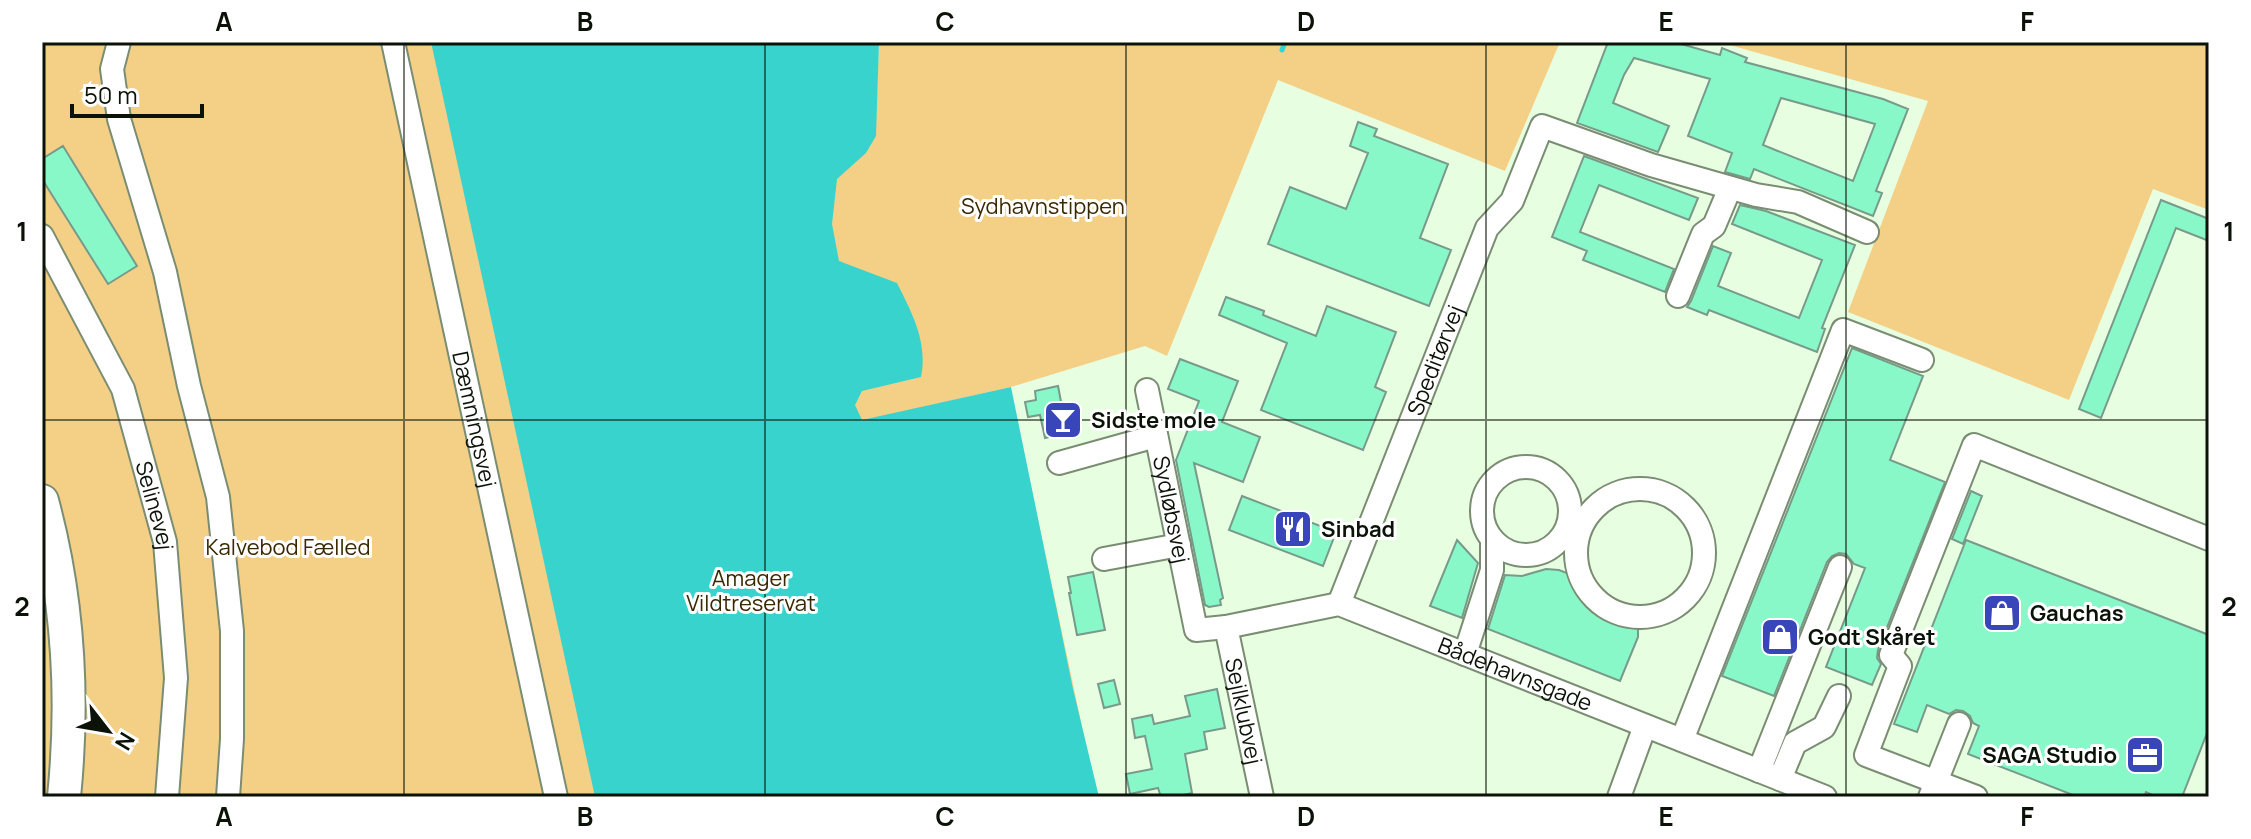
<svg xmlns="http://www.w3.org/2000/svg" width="2251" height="839" viewBox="0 0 2251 839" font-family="Manrope,sans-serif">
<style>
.green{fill:#f4d087}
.water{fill:#39d3ce}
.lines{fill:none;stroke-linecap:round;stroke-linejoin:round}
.stream{stroke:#39d3ce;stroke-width:5}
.building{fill:#88f8c9;stroke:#789a8a;stroke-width:2;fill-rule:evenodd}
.minor-casing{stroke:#7a8d73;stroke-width:26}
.highway-casing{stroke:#7a8d73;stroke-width:36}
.minor{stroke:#fff;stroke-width:22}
.highway{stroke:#fff;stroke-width:32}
.grid{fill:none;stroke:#0b1208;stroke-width:2;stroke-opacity:0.55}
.labels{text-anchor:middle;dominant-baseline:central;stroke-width:6;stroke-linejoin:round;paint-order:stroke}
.park-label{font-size:22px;fill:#392800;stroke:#fff}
.street-label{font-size:22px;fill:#0b1208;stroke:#fff}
.poi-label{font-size:22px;font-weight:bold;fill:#0b1208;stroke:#fff;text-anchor:start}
.neatline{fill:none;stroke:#0b1208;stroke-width:3}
.grid-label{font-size:26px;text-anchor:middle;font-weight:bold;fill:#0b1208}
</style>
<rect width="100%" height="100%" fill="#e8fee1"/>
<!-- green -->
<path class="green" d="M42 42H876L877 96 879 42H1560L1505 171 1278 80 1167 356 1145 346 1011 387 927 406 1013 402 1097 797H42Z
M1719 42H2209V210L2153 189 2069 400 1848 312 1928 101Z"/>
<!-- water -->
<path class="water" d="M431 42H879L876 136 866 153 837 179 832 224 839 261 897 283C912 313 928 342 921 377L862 391 855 405 862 420 1011 387 1073 689 1099 797H595Z"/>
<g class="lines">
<!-- stream -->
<path class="stream" d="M1282 50 1285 42"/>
</g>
<!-- building -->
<path class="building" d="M1608 42H1674L1720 55 1722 48 1747 58 1745 62 1883 99 1908 109 1876 191 1882 193 1873 216 1754 169 1750 179 1725 172 1732 153 1688 136 1710 79 1634 58 1624 75 1613 103 1669 126 1658 152 1577 123ZM1781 98 1875 124 1853 181 1763 145Z
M1358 122 1377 129 1374 136 1448 164 1420 238 1451 250 1429 306 1268 244 1290 187 1346 209 1368 153 1350 146Z
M63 146 137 266 108 284 42 179V159Z
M1584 156 1698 198 1689 220 1599 185 1580 232 1674 269 1665 292 1583 260 1587 251 1552 237Z
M2161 200 2209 219V241L2176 228 2101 418 2079 409Z
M1740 205 1766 211 1855 245 1822 328 1825 329 1817 352 1709 310 1707 315 1687 307 1691 301 1713 246 1731 253 1718 286 1799 318 1822 260 1732 224Z
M1226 297 1264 311 1263 315 1316 336 1327 306 1396 332 1375 387 1386 392 1363 450 1261 410 1287 343 1219 315Z
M1852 348 1923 376 1890 460 1945 482 1878 650 1877 658 1881 664 1872 685 1826 667 1865 568 1854 564 1846 554 1839 553 1832 556 1827 562 1774 696 1722 676Z
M1180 359 1238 381 1222 422 1260 437 1243 482 1194 463 1223 598 1220 600 1221 605 1209 607 1205 605 1176 460 1199 401 1168 389Z
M1058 386 1067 433 1045 438 1040 415 1028 417 1025 402 1036 400 1035 391Z
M1971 491 1982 496 1963 544 1952 539Z
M1242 496 1336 532 1323 566 1229 530Z
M1457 540 1478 563 1462 618 1430 606Z
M1966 540 2209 635V728L2182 797H2157L2146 792 2144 797H2078L1968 754 1979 726 1973 723 1970 716 1963 711 1956 710 1949 714 1927 705 1917 732 1894 724Z
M1546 569 1559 570 1572 575 1587 599 1602 612 1638 624V637L1620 681 1488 629 1505 575 1522 576Z
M1093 572 1105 630 1077 635 1069 593H1071L1068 577Z
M1114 680 1120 704 1104 708 1098 684Z
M1217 689 1225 728 1204 732 1207 749 1185 754 1192 793 1174 797H1161L1158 788 1130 794 1126 774 1152 769 1145 736 1135 738 1132 719 1152 715 1154 724 1190 716 1185 696Z"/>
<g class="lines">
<defs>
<g id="minor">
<path d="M119 42 112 69 119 119 165 272 189 386 218 497 232 631V739L228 797"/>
<path id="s1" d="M393 42 556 797"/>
<path id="s2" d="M42 236 123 389 165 542 176 678 167 797"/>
<path d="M1678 296 1703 234 1714 226 1730 188"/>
<path id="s3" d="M1147 390 1196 630 1226 627 1339 604 1825 797"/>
<path d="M1059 463 1156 436"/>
<circle cx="1526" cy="511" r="44"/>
<circle cx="1640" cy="553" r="64"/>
<path d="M1104 559 1179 545"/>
<path id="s4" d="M1339 604 1487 228 1512 201 1542 126 1651 165 1756 195 1798 202 1867 232"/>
<path id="s5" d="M1226 627 1262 797"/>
<path d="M1465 654 1492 570V540"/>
<path d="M1682 740 1843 330 1922 360"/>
<path d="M1759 771 1840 567"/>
<path d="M1780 779 1795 743 1824 727 1839 696"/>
<path d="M1619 797 1645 726"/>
<path d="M1930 797 1959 724"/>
<path d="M1976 797 1866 755 1900 666 1891 655 1974 445 2209 539"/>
</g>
<path id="highway" d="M42 501C68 597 74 698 64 797"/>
</defs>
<!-- minor casing -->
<use href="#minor" class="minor-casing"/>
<!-- highway casing -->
<use href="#highway" class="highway-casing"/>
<!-- minor -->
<use href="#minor" class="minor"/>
<!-- highway -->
<use href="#highway" class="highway"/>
</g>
<!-- grid -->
<path class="grid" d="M404 42V797M765 42V797M1126 42V797M1486 42V797M1846 42V797M42 420H2209"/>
<!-- icons -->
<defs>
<symbol id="bar-square" viewBox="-11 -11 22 22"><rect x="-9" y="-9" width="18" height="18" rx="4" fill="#3946b9" stroke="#fff"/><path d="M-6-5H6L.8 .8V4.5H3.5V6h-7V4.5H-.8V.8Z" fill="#fff"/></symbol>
<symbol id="restaurant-square" viewBox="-11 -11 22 22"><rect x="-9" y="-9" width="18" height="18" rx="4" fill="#3946b9" stroke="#fff"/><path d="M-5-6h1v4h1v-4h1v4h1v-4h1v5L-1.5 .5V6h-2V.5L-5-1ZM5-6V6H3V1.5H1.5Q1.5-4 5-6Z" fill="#fff"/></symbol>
<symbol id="shop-square" viewBox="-11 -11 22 22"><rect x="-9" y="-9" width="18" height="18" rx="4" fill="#3946b9" stroke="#fff"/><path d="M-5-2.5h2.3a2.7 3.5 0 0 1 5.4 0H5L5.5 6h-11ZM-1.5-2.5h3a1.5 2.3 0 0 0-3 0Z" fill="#fff"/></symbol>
<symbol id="office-square" viewBox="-11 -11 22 22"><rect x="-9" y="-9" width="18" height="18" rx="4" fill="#3946b9" stroke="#fff"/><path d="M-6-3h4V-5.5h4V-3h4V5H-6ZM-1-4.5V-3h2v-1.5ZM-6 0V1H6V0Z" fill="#fff"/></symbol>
</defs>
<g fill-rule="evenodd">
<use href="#bar-square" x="1041" y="398" width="44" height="44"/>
<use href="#restaurant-square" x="1271" y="507" width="44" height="44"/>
<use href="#shop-square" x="1980" y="591" width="44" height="44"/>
<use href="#shop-square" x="1758" y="615" width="44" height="44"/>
<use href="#office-square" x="2123" y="733" width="44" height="44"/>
</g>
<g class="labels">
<!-- park labels -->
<g class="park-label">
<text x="1043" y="206">Sydhavnstippen</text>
<text x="288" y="547">Kalvebod Fælled</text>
<text x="751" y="578">Amager<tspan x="751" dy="25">Vildtreservat</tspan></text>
</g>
<!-- street labels -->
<g class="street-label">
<text stroke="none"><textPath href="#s4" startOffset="262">Speditørvej</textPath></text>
<text stroke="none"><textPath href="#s1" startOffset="386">Dæmningsvej</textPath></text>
<text stroke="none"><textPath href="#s2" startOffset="294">Selinevej</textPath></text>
<text stroke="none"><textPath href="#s3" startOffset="122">Sydløbsvej</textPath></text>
<text stroke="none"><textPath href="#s3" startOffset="580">Bådehavnsgade</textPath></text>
<text stroke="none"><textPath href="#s5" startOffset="86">Sejlklubvej</textPath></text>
</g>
<!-- poi labels -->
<g class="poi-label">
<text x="1091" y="420">Sidste mole</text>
<text x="1321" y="529">Sinbad</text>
<text x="2030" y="613">Gauchas</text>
<text x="1808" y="637">Godt Skåret</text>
<text x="2117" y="755" text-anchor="end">SAGA Studio</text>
</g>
</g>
<!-- border -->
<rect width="2251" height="839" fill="none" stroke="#ffffff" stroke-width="88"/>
<!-- north arrow -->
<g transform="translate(108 731) rotate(121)" stroke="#ffffff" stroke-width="6" paint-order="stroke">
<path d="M0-6L14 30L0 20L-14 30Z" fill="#0b1208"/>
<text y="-12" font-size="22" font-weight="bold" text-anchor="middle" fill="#0b1208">N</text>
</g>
<!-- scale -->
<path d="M72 104v12h130v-12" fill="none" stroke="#0b1208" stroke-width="4"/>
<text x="84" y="104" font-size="24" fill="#0b1208" stroke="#ffffff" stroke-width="6" paint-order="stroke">50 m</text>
<rect x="44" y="44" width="2163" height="751" class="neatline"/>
<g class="grid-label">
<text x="224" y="31">A</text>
<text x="585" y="31">B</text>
<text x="945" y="31">C</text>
<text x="1306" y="31">D</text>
<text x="1666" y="31">E</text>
<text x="2027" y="31">F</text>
<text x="22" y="241">1</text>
<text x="2229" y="241">1</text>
<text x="22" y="616">2</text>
<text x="2229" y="616">2</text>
<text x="224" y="826">A</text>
<text x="585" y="826">B</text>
<text x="945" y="826">C</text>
<text x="1306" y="826">D</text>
<text x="1666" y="826">E</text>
<text x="2027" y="826">F</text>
</g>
</svg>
